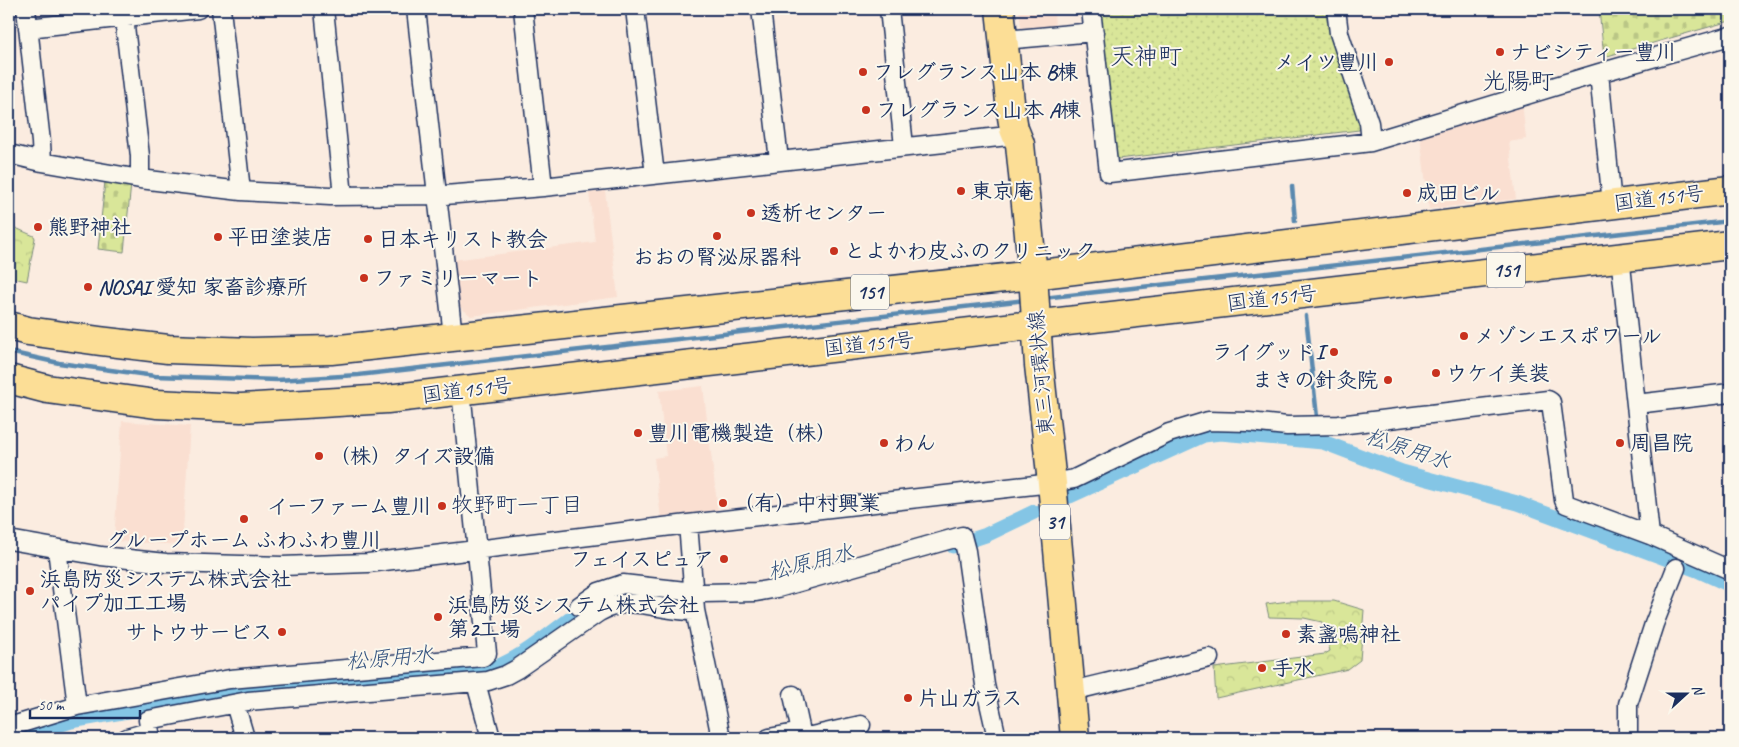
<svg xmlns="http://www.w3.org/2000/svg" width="1739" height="747" viewBox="0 0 1739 747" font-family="Caveat,'Klee One',sans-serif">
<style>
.built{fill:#fadfd1}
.forest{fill:url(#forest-crowns);stroke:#7a8a7c}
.cemetery{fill:url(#cemetery-stones);stroke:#7a8a7c}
.park{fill:url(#park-dots);stroke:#7a8a7c}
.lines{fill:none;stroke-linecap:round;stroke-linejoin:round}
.stream{stroke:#5a89af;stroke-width:4.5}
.canal{stroke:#84c5e5;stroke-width:15}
.minor-casing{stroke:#1b2f5e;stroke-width:21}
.primary-casing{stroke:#1b2f5e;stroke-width:31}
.trunk-casing{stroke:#1b2f5e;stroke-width:31}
.minor{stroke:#fbf7ec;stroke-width:18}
.primary{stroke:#fcde96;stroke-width:28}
.trunk{stroke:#fcde96;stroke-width:28}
.poi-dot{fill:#c8321e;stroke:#fbf7ec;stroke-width:2}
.labels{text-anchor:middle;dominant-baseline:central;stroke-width:4;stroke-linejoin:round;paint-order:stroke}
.shield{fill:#fbf7ec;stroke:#5e6b89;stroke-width:1}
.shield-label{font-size:20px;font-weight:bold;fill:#1b2f5e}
.poi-label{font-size:21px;font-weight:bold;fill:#1b2f5e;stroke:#fbf7ec;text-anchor:start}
.street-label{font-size:21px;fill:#1b2f5e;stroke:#fbf7ec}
.water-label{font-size:22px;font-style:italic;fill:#355480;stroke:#fbf7ec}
.neighbourhood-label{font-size:22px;fill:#1b2f5e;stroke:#fbf7ec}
.quarter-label{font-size:24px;fill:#1b2f5e;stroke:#fbf7ec}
</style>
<defs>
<pattern id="forest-crowns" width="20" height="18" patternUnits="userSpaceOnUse" patternTransform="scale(1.25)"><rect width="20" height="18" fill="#d9e699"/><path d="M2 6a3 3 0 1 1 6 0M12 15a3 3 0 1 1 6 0" fill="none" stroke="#bac686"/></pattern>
<pattern id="cemetery-stones" width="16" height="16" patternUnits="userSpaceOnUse" patternTransform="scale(1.25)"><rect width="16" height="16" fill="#d9e699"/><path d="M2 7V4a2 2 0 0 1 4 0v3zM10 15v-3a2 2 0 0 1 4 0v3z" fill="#bac686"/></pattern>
<pattern id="park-dots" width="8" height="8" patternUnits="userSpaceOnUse" patternTransform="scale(1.25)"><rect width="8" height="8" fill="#d9e699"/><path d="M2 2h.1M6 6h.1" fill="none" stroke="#bac686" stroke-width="1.8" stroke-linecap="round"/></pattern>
</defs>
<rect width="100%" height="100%" fill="#fbece0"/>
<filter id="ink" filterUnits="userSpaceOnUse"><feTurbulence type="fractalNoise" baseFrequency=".02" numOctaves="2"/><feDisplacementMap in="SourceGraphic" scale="10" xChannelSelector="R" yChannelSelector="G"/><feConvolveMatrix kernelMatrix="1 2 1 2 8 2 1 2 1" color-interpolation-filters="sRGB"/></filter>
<g filter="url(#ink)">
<!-- built -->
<path class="built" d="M1019 9H1054L1055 30 1027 33 1021 28Z
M1522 101 1526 139 1509 142 1516 199 1429 209 1420 135Z
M605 191 618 297 471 316 459 306 453 260 595 242 589 193Z
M703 386 718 512 661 519 654 458 666 456 659 391Z
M122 421 190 426 182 545 114 541Z"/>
<!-- forest -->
<path class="forest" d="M9 221 11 226 34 236 35 238 27 281 9 277Z
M1289 601H1334L1364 610 1360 660 1348 669 1216 698 1214 668 1325 654 1330 651 1322 622 1304 618 1269 617 1266 604Z"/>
<!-- cemetery -->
<path class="cemetery" d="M1599 9H1730V21L1604 57Z
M105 181 131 184 124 252 98 249Z"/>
<!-- park -->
<path class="park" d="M1096 9H1329L1363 123 1359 130 1118 159 1111 152Z"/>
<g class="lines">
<!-- stream -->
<path class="stream" d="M1292 186 1295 221
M1043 298 1730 221
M1306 316 1317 417
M9 352 59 363 155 376 277 380 358 375 1026 300
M1319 433 1323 442"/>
<!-- canal -->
<path class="canal" d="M1070 496 1204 435 1220 433 1323 442 1402 472 1517 503 1697 570 1730 585
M953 546 986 535 1034 512
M18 738 71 721 235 692 486 671C527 658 557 626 593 603"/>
<defs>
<path id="minor" d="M26 9 41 142 42 162
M123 9 140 156V179
M221 9 241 191
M324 9 343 196
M416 9 453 336
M523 9 543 187
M635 9 655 175
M761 9 779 160
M889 9 904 146
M1091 9 1109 173 1371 142 1599 73 1730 36
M1336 9 1339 33 1369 123 1371 142
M28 28 198 9
M1004 40 1094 32
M1599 73 1612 204
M9 154 42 162 140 179 241 191 330 196 445 195 543 187 1017 135
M1620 256 1650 535
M1636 404 1730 393
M688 524 695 610 721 738
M9 540 101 556 166 563 282 566 368 563 688 524 1052 483 1074 479 1169 433 1208 421 1249 422 1287 426 1339 425 1548 400 1551 402 1564 500 1566 504 1650 535 1730 570
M57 549 77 706
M579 606 599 592 623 584 703 593 756 592 778 588 962 536 966 551 985 685 997 738
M476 683 491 738
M1072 691 1209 658
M793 695 801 732 807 737 861 725
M235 704 245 738
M9 727 77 706 230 679 483 657 487 653 461 390
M127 738 148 732
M151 738 148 720 248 701 488 681 506 675 517 669 599 612C634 593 659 612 695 611
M769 738 801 732 802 738
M1628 738V704L1654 624 1676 568"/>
<path id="primary" d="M1000 9 1011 111 1014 129 1020 144 1033 275 1039 365 1052 483 1075 738"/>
<path id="trunk" d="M9 326 28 331 100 341 168 349 252 352 331 350 1033 275 1730 190
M9 379 47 389 156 404 241 408 387 399 1730 245"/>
</defs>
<!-- minor casing -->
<use href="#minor" class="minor-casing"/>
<!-- primary casing -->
<use href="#primary" class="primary-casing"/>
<!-- trunk casing -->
<use href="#trunk" class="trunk-casing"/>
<!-- minor -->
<use href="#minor" class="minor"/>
<!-- primary -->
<use href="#primary" class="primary"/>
<!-- trunk -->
<use href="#trunk" class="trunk"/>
</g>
</g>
<!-- markers -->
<g class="poi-dot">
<circle cx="1500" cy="52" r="5"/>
<circle cx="1389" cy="62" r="5"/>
<circle cx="863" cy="72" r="5"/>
<circle cx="866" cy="110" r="5"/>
<circle cx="961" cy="191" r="5"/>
<circle cx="1407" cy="193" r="5"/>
<circle cx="751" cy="213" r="5"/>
<circle cx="38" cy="227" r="5"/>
<circle cx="717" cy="236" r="5"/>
<circle cx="218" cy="237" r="5"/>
<circle cx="368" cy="239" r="5"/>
<circle cx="834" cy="251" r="5"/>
<circle cx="364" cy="278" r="5"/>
<circle cx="88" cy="287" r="5"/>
<circle cx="1464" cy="336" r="5"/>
<circle cx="1334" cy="352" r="5"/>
<circle cx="1436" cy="373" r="5"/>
<circle cx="1388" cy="380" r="5"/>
<circle cx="638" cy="433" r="5"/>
<circle cx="884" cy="443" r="5"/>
<circle cx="1620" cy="443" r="5"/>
<circle cx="319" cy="456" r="5"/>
<circle cx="723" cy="503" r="5"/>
<circle cx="442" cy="506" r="5"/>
<circle cx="244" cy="519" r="5"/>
<circle cx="724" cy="559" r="5"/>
<circle cx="30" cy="591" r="5"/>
<circle cx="438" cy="617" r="5"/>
<circle cx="282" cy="632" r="5"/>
<circle cx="1286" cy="634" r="5"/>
<circle cx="1262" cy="668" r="5"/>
<circle cx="908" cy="698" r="5"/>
</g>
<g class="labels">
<!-- shield labels -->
<g class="shield">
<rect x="1487" y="252.5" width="38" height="35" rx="4"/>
<rect x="851" y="274.5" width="38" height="35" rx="4"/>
<rect x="1040" y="504.5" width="30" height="35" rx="4"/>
</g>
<g class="shield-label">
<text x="1506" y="270">151</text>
<text x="870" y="292">151</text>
<text x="1055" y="522">31</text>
</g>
<!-- poi labels -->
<g class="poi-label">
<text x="1510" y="52">ナビシティー豊川</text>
<text x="1379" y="62" text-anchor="end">メイツ豊川</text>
<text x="873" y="72">フレグランス山本 B棟</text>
<text x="876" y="110">フレグランス山本 A棟</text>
<text x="971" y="191">東京庵</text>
<text x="1417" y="193">成田ビル</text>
<text x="761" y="213">透析センター</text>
<text x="48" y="227">熊野神社</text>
<text x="228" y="237">平田塗装店</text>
<text x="378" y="239">日本キリスト教会</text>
<text x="844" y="251">とよかわ皮ふのクリニック</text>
<text x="717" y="257" text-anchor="middle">おおの腎泌尿器科</text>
<text x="374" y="278">ファミリーマート</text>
<text x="98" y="287">NOSAI 愛知 家畜診療所</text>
<text x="1474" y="336">メゾンエスポワール</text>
<text x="1324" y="352" text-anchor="end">ライグッドI</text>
<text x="1446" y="373">ウケイ美装</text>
<text x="1378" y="380" text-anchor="end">まきの針灸院</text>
<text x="648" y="433">豊川電機製造（株）</text>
<text x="894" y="443">わん</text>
<text x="1630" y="443">周昌院</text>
<text x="329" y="456">（株）タイズ設備</text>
<text x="733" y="503">（有）中村興業</text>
<text x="432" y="506" text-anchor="end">イーファーム豊川</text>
<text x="244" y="540" text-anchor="middle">グループホーム ふわふわ豊川</text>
<text x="714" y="559" text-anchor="end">フェイスピュア</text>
<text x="40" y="579">浜島防災システム株式会社<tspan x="40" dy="24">パイプ加工工場</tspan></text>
<text x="448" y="605">浜島防災システム株式会社<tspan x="448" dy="24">第2工場</tspan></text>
<text x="272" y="632" text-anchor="end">サトウサービス</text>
<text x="1296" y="634">素盞嗚神社</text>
<text x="1272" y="668">手水</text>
<text x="918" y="698">片山ガラス</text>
</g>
<!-- street labels -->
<g class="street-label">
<text transform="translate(1659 198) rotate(-7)">国道151号</text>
<text transform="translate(1272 298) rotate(-7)">国道151号</text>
<text transform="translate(869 344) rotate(-6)">国道151号</text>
<text transform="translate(1041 373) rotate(-95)">東三河環状線</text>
<text transform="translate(467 390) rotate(-7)">国道151号</text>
</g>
<!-- water labels -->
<g class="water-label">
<text transform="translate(1408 449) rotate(18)">松原用水</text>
<text transform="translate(811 562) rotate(-14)">松原用水</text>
<text transform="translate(390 658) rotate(-5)">松原用水</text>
</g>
<!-- neighbourhood labels -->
<g class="neighbourhood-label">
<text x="517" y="505">牧野町一丁目</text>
</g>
<!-- quarter labels -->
<g class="quarter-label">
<text x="1146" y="56">天神町</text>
<text x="1518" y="81">光陽町</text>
</g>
</g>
<!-- margin -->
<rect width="1739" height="747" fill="none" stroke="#fbf7ec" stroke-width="30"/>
<rect x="15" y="15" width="1709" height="717" fill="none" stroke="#1b2f5e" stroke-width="2" filter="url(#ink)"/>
<!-- north arrow -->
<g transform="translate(1686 694) rotate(69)" stroke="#fbf7ec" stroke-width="4" paint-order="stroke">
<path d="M0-4L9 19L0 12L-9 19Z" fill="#1b2f5e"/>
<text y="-8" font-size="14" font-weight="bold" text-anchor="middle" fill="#1b2f5e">N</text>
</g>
<!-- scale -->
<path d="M30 710v8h110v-8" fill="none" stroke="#1b2f5e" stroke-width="2.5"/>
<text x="38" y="710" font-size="15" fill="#1b2f5e" stroke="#fbf7ec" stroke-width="4" paint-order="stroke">50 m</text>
</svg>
